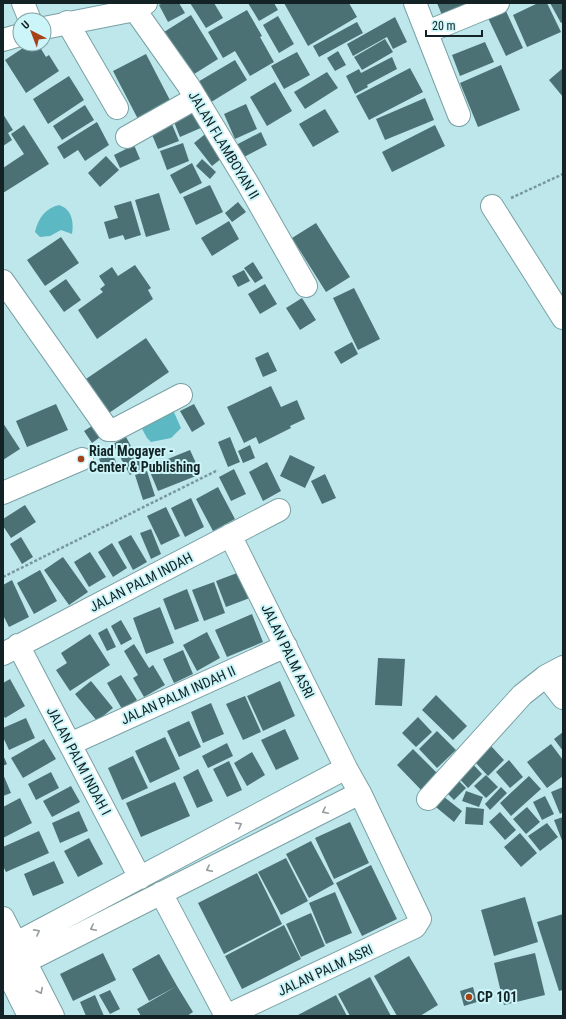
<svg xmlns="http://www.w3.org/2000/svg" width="566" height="1019" viewBox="0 0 566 1019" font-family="'Roboto Condensed',sans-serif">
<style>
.water{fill:#5cb9c3}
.building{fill:#4b7175}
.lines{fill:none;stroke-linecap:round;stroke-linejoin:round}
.minor-casing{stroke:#79a1a5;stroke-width:24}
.path{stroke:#79989b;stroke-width:2.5;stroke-dasharray:3 2;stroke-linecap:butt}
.minor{stroke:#fff;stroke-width:22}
.oneway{stroke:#959c9d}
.poi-dot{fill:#a74218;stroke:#cbf5f9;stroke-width:1.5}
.labels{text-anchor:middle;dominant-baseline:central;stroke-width:4;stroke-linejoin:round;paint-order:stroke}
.street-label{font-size:14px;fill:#132325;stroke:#cbf5f9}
.poi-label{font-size:14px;font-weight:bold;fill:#132325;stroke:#cbf5f9;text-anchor:start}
</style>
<rect width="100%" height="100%" fill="#bee7ec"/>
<!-- water -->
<path class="water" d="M59 205C72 209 74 222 72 234L61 230 50 236 40 237 35 232C38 219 45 208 59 205Z
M173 410 181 428 171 438 151 442 147 438 140 425Z"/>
<!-- building -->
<path class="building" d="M163 3H179L185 13 168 22 159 5Z
M190 3H214L223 18 206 28Z
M248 3H274L278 10 259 21Z
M284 3H349L357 17 308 46Z
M437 3H482L444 20Z
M538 3H547L561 32 527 47 513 15Z
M550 3H563V22L561 23Z
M505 9 523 48 506 56 488 18Z
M247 10 262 36 260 37 274 62 250 76 235 51 223 58 208 32Z
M191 15 218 59 191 76 164 32Z
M278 16 294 44 279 53 263 25Z
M395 17 407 42 393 49 387 37 353 56 347 44Z
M357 22 363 33 319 57 313 46Z
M385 39 393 52 362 70 354 57Z
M485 42 494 62 460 76 452 55Z
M29 44H38L46 57 49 55 59 71 26 93 5 60Z
M338 51 346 65 335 71 327 58Z
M297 52 310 75 284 89 271 66Z
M146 54 172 104 139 121 113 71Z
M392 57 397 69 367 85 368 87 355 94 346 76 359 69 361 73Z
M235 60 247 80 208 104 196 83Z
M501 65 520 110 478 127 460 83Z
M410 68 423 92 369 120 356 96Z
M563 68V97L549 80Z
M327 72 338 88 305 109 294 92Z
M69 76 84 100 48 124 33 99Z
M275 82 292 111 267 126 250 97Z
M425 98 434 120 385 140 376 119Z
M246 104 257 129 235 139 224 114Z
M85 105 94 120 62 140 53 126Z
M196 107 203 127 180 137 172 117Z
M325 109 339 132 313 147 299 124Z
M3 114 13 130 8 133 12 140 3 146Z
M97 122 109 145 85 161 78 150 64 159 57 147Z
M171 122 179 141 158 149 150 130Z
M24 125 49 164 3 193V168L24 154 11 134Z
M435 125 445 146 392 172 382 152Z
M209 131 227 154 212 166 194 143Z
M261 132 267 145 242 158 236 145Z
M183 143 189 161 167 170 160 151Z
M134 145 140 159 120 168 114 155Z
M106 156 119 170 100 187 88 173Z
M202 159 216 172 210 179 196 166Z
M192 163 202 183 180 194 170 175Z
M210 185 223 212 196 225 183 197Z
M159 193 170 230 146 237 135 200Z
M131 201 141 235 125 240 123 235 109 239 104 222 118 218 114 206Z
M238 202 246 212 232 222 225 213Z
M229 221 239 239 212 256 201 238Z
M316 223 350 277 326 292 292 238Z
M61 237 79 263 45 286 27 260Z
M253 262 263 278 255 283 244 268Z
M135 265 151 288 148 290 153 299 97 339 78 310 103 292 100 289 105 285 99 276 112 267 118 276Z
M244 270 250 281 238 287 232 276Z
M66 279 81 300 64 312 49 291Z
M265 284 277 304 260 314 248 294Z
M354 288 380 339 358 350 333 298Z
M302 298 316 320 300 330 286 308Z
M146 338 169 372 109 413 86 379Z
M352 342 358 354 341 364 334 352Z
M268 352 277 371 263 377 255 358Z
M271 386 281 407 297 400 305 419 290 426 291 428 259 444 256 437 244 443 227 407Z
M56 404 68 430 27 447 16 421Z
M194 404 205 424 192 432 180 411Z
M3 423 20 449 3 460Z
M95 424 103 435 92 443 84 431Z
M126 437 143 468 130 475 113 444Z
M230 437 240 462 228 467 218 442Z
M250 445 255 458 243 463 238 451Z
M190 450 201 474 158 491 148 467Z
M112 453 117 464 104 470 99 459Z
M290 455 315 467 305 488 280 476Z
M267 462 281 491 263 501 249 472Z
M234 469 246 494 231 501 219 477Z
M147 471 155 496 143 500 135 475Z
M325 474 336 498 322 504 311 481Z
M218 487 235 519 213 531 196 499Z
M191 498 204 527 185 537 171 508Z
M25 505 36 522 11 538 3 526V519Z
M166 507 180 536 161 545 147 516Z
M151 529 161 554 151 559 140 533Z
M131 535 147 562 133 570 118 542Z
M21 537 33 557 22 564 10 544Z
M112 543 127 568 113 577 98 552Z
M90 552 106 577 89 587 74 562Z
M63 557 88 592 69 605 44 570Z
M40 570 57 601 34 614 17 583Z
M245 570 255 596 226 607 216 581Z
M12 580 29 617 9 627 3 615V585Z
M214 582 225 613 204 621 192 590Z
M187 589 199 621 175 630 163 599Z
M160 607 174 643 146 654 133 618Z
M252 614 263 642 227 657 215 630Z
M121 620 132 639 121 645 111 626Z
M107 628 116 647 107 651 98 633Z
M207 632 220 658 197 671 183 645Z
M90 634 110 665 70 691 56 670 67 663 61 653Z
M134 644 149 668 153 665 165 685 144 697 133 678 138 675 124 651Z
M183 650 193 674 174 683 163 659Z
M378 658 405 659 402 706 375 705Z
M121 675 137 700 122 709 107 683Z
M10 679 25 706 5 718 3 715V683Z
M91 681 113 708 97 721 75 694Z
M280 681 295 716 263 731 247 696Z
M436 695 467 726 453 740 422 710Z
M245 696 261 732 243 740 226 704Z
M211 703 224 734 203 743 191 712Z
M418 717 432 732 416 747 402 733Z
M26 718 35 738 9 750 3 737V728Z
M189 721 201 747 179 757 167 731Z
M285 729 299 759 276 770 261 740Z
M437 731 456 750 437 768 419 749Z
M563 732V751L554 739Z
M165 737 180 769 150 783 135 751Z
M44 739 56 759 23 778 11 758Z
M227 743 233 756 208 768 202 756Z
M551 744 563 760V776L547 788 527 762Z
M491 746 504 760 488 776 475 762Z
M413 749 442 778 425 794 397 765Z
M252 752 265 775 247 786 234 763Z
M3 755 7 764 3 766Z
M133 756 148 788 122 800 108 768Z
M469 760 482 774 468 788 455 774Z
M509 760 523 777 510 788 496 772Z
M229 761 242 790 227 797 213 769Z
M198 769 213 801 197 808 183 777Z
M51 772 59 788 36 800 28 784Z
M3 774 11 793 3 796Z
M453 775 466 788 454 800 441 787Z
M486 775 498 787 486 798 474 786Z
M529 776 541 789 511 816 500 803Z
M175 782 190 816 141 837 126 803Z
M71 786 80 802 52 817 43 801Z
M501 787 507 793 490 810 485 804Z
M563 787V812L560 814 551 792Z
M466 791 483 797 479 807 462 801Z
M439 793 462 811 454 822 431 803Z
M545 796 554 814 542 820 533 802Z
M20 798 32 823 3 838V807Z
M466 807 484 809 483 825 465 824Z
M527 807 540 822 526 834 513 819Z
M79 811 88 831 60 843 52 823Z
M500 812 516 830 505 840 489 822Z
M563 817V843L554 820Z
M350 822 369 863 334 879 315 838Z
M547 823 558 837 540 851 528 836Z
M39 831 49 853 6 872 3 866V847Z
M520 833 537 853 521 867 504 847Z
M89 838 103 864 78 877 64 851Z
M311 841 334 884 309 898 286 854Z
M286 858 308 901 281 915 258 872Z
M54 861 64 883 33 896 24 874Z
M371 865 397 919 362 936 336 883Z
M257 873 282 924 224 954 198 903Z
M335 892 352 933 326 944 309 903Z
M525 897 538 942 494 956 481 910Z
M311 913 325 946 301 957 286 924Z
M563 914V990L559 991 537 922Z
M284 925 301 959 242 989 225 956Z
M103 953 116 980 73 1001 60 974Z
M535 953 545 995 504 1005 494 963Z
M159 954 177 986 149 1001 132 969Z
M409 956 438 1005 420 1016H397L374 976Z
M370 977 391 1016H350L338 994Z
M177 986 193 1012 187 1016H141L137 1009Z
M473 987 477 1002 464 1006 460 991Z
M110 990 120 1009 110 1014 99 995Z
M95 995 104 1016H86L80 1002Z
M336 995 347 1016H296Z"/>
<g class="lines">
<defs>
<path id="minor" d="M23 3 30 20
M415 3 459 115
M135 10 188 85 248 184 306 286
M67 22 117 108
M44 28 135 10 146 3
M427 32 498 3
M3 40 20 35
M127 137 196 98
M492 206 563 318
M3 281 108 430H114L181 395
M3 493 82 459
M18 645 140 878
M3 654 279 510
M546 676 563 698
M70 744 286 646
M428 799 522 695 546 676 563 667
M161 893 226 1016 415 927 420 919 360 793 346 768 230 535
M3 918 53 1016
M3 950 346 768
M3 964 29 1016
M3 971 25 962 360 793"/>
</defs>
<!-- minor casing -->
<use href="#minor" class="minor-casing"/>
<!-- path -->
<path class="path" d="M511 198 563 174
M3 577 218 470"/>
<!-- minor -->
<use href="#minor" class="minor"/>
</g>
<!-- one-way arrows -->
<defs><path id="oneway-chevron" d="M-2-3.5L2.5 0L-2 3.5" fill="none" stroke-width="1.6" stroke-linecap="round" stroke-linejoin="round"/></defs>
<g class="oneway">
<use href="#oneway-chevron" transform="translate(325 811) rotate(153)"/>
<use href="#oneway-chevron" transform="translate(239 825) rotate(-28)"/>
<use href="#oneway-chevron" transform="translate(209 869) rotate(153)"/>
<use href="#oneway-chevron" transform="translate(93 928) rotate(153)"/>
<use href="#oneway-chevron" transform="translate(37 932) rotate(-28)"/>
<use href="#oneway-chevron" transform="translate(40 991) rotate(63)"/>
</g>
<!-- markers -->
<g class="poi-dot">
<circle cx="81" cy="459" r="4"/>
<circle cx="469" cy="997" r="4"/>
</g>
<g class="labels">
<!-- street labels -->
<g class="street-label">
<text transform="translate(224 145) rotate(59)">JALAN FLAMBOYAN II</text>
<text transform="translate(141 582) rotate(-27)">JALAN PALM INDAH</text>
<text transform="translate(288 651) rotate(64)">JALAN PALM ASRI</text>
<text transform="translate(178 695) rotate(-24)">JALAN PALM INDAH II</text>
<text transform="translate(79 761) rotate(62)">JALAN PALM INDAH I</text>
<text transform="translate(325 970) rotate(-25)">JALAN PALM ASRI</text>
</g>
<!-- poi labels -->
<g class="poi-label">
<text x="89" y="451">Riad Mogayer -<tspan x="89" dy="16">Center &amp; Publishing</tspan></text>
<text x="477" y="997">CP 101</text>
</g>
</g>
<!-- border -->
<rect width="566" height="1019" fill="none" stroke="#132325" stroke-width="8"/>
<!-- north arrow -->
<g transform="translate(32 32) rotate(318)"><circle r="19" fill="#cbf5f9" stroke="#81a1a4"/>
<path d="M0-3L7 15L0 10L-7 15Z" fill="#a74218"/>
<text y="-6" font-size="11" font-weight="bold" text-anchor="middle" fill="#132325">U</text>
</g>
<!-- scale -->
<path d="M426 30v6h56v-6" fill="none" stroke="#132325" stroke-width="2"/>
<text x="432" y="30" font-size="12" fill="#132325" stroke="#cbf5f9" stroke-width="3" paint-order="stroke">20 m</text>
</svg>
